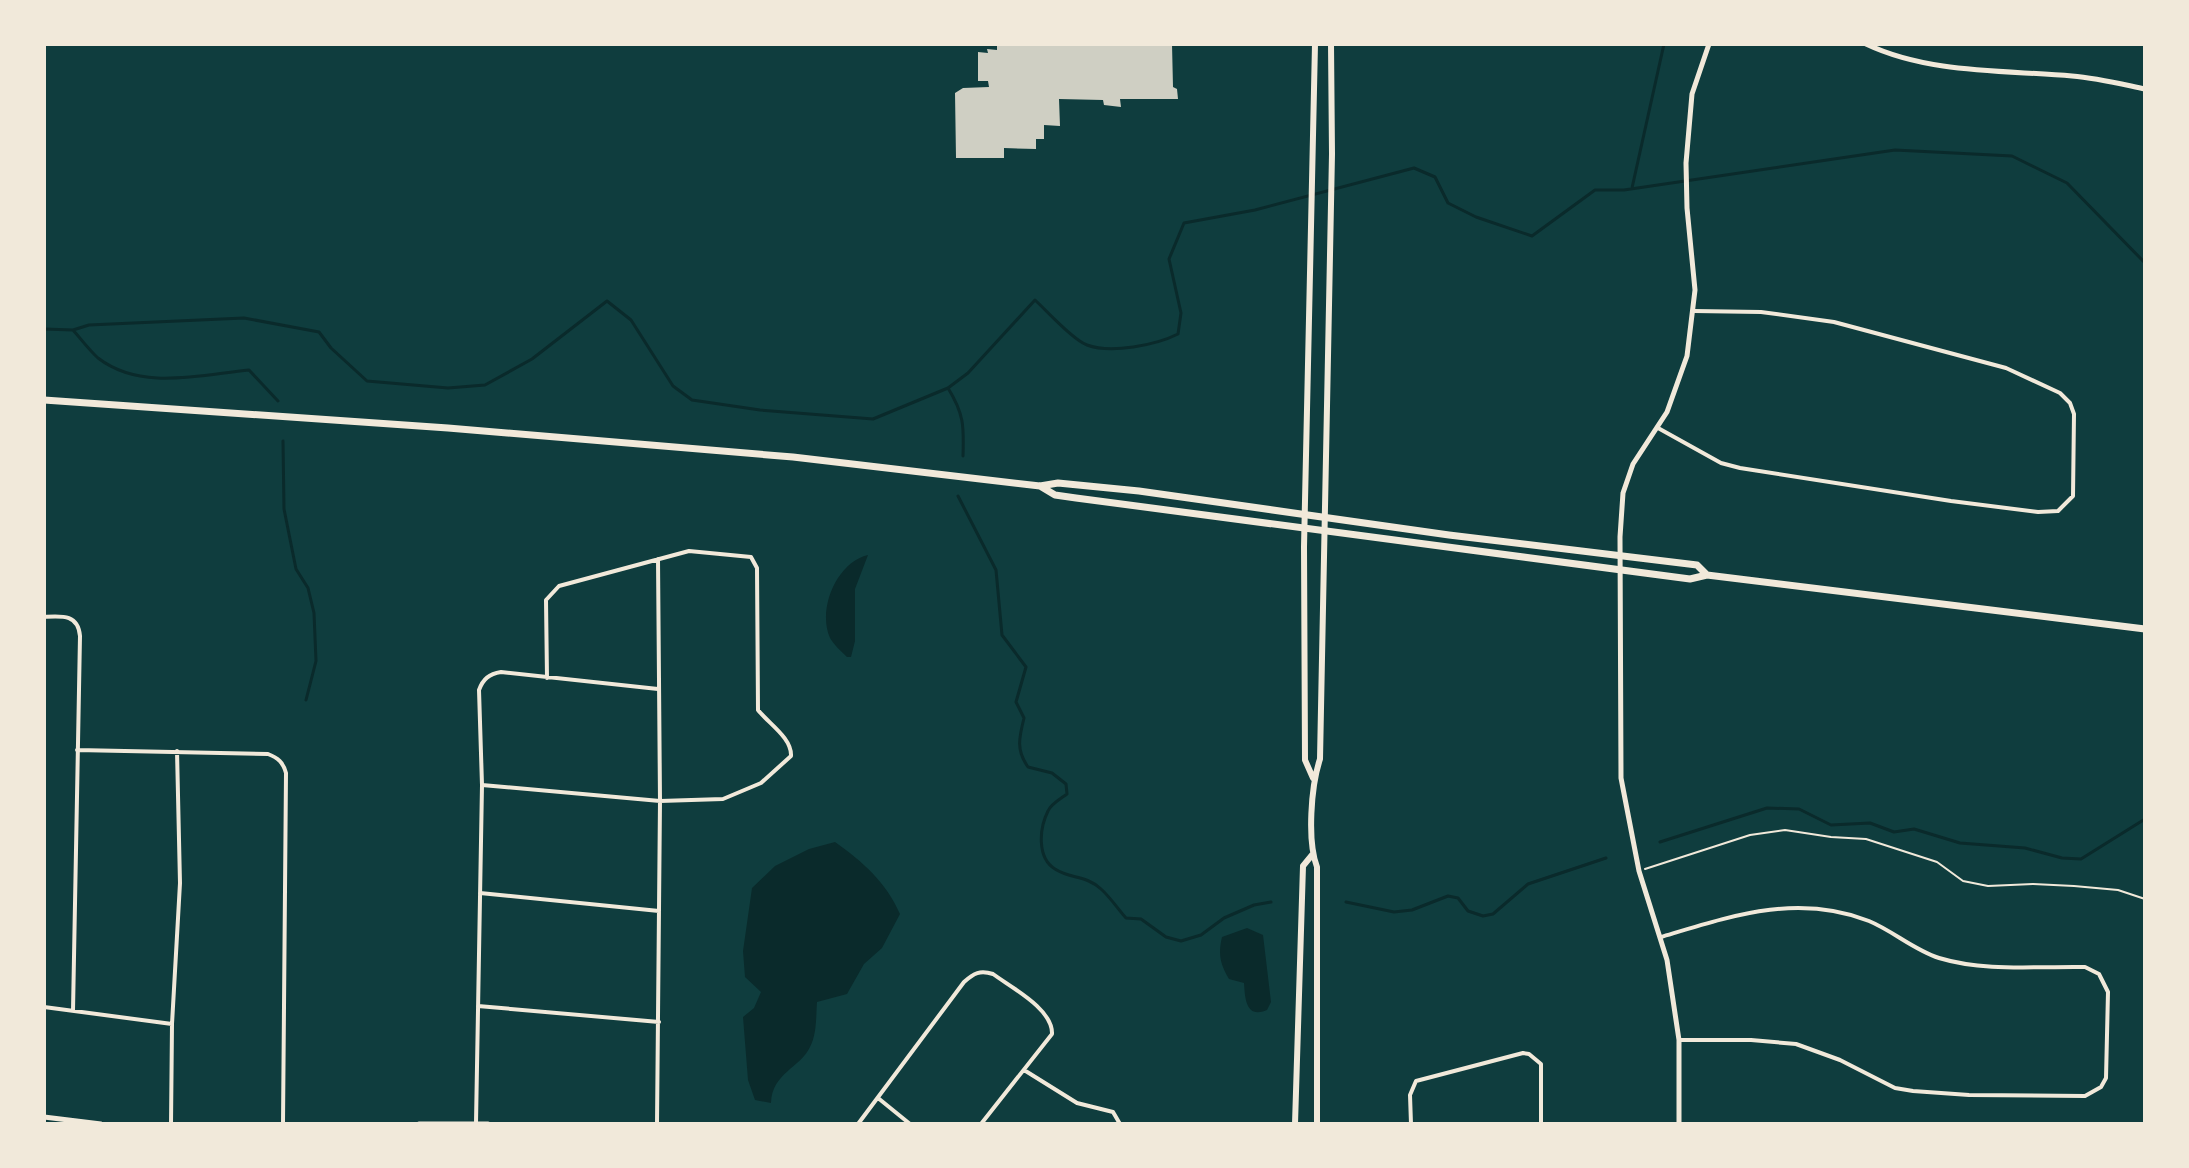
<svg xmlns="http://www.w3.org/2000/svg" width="2189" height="1168" viewBox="0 0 2189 1168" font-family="'Roboto Condensed',sans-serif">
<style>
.water{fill:#0a2a2b}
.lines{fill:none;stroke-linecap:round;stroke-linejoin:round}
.stream{stroke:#0a2a2b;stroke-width:3}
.building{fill:#cfcfc3}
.path{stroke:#f1e9da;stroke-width:2}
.minor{stroke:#f1e9da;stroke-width:4}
.tertiary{stroke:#f1e9da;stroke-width:5}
.secondary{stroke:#f1e9da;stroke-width:6}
.primary{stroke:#f1e9da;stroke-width:7}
</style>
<rect width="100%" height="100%" fill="#0f3d3e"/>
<!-- water -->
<path class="water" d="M868 555 855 589V641L851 657H847C841 651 834 645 830 638 817 609 837 562 868 555Z
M835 842C863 862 886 882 900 914L882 948 864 964 847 994 817 1002C816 1015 817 1034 810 1047 800 1068 772 1073 771 1103L755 1100 748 1080 743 1017 754 1008 761 992 745 977 743 951 752 888 775 866 809 849Z
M1247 928 1263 935 1271 1002 1267 1010C1246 1019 1245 999 1244 983L1229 979C1220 964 1218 954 1222 937Z"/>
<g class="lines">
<!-- stream -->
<path class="stream" d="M1632 188 1664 44
M44 329 73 330 89 325 244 318 319 332 331 348 367 381 448 388 485 385 532 359 607 301 631 320 673 386 692 400 760 410 873 419 948 388 968 373 1035 300C1047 311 1073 340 1087 345 1111 354 1156 345 1178 334L1181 313 1169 259 1184 223 1255 210 1414 168 1435 177 1448 203 1476 217 1532 236 1595 190H1624L1895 150 2012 156 2067 183 2145 263
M73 330C81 339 89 350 98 358 141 391 199 375 249 370L278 401
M948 388C964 414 964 426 963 456
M283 441 284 509 296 569 308 588 314 613 316 661 306 700
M958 496 996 570 1002 635 1026 667 1016 702 1024 718C1019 738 1016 750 1028 767L1052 773 1066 784 1067 794C1060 799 1051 804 1048 811 1039 829 1037 858 1055 869 1070 879 1086 875 1101 889 1110 897 1118 909 1126 918L1141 919 1166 937 1181 941 1201 935 1224 918 1254 905 1271 902
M1660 842 1767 808 1799 809 1831 825 1870 823 1894 832 1914 829 1960 843 2025 848 2062 858 2081 859 2145 819
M1346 902 1394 912 1412 910 1448 896 1458 898 1468 911 1483 916 1493 914 1528 884 1606 858"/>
</g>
<!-- building -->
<path class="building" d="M997 44H1172L1173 87 1177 89 1178 99H1120L1121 107 1104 105 1103 100 1059 99 1060 126 1044 125V139H1036V149L1004 148V158H956L955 93 963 88 989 87 988 81H978V52L988 53 987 49 997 50Z"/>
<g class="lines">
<!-- path -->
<path class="path" d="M1645 869 1750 835 1785 830 1831 837 1866 839 1937 862 1963 881 1988 886 2033 884 2074 886 2118 890 2145 899"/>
<!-- minor -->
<path class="minor" d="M1658 428 1721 463 1740 468 1951 501 2038 512 2058 511 2073 496 2074 414 2070 403 2060 393 2006 368 1834 322 1761 312 1694 311
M44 617C62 616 78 614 80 636L73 1011
M77 750 268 754C278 758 283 762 286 773L283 1124
M482 785 660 801 723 799 761 783 791 756C792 738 769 724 758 710L757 568 751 557 689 551 559 586 546 600 547 678
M480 893 659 911
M1661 937C1731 916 1797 893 1869 921 1893 931 1914 950 1939 958 1985 972 2037 966 2085 967L2099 974 2108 992 2106 1078 2101 1087 2085 1096 1969 1095 1913 1091 1895 1088 1840 1060 1796 1044 1751 1040H1679
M478 1006 659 1022
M44 1007 172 1024
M1024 1070 1077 1103 1113 1112 1120 1124
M878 1098 910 1124
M476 1123 482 785 479 690C483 679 489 674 501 672L658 689
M171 1124 172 1024 180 883 177 751
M657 1124 660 801 658 559
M858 1124 964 982C974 973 980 970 993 974 1012 988 1053 1009 1052 1034L981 1124
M1411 1124 1410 1095 1416 1081 1523 1053 1529 1054 1541 1064V1124"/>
<!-- tertiary -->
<path class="tertiary" d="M1866 44C1929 74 2005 70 2072 76 2097 78 2121 84 2145 89
M44 1117 101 1124
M419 1124H488
M1679 1124V1040L1667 960 1639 871 1621 778 1620 537 1623 493 1633 464 1667 412 1687 356 1695 290 1687 208 1686 163 1692 94 1709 44"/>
<!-- secondary -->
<path class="secondary" d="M1313 778 1305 760 1304 547 1315 44
M1295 1124 1303 866 1312 855
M1317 1124V867C1307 841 1311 786 1320 759L1332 154 1331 44"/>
<!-- primary -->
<path class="primary" d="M44 400 448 428 793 457 1040 486 1058 483 1139 491 1449 535 1697 565 1707 575
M1040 486 1055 495 1076 498 1690 579 1707 575 2145 629"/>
</g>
<!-- border -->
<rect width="2189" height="1168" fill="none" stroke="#f1e9da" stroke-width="92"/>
</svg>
